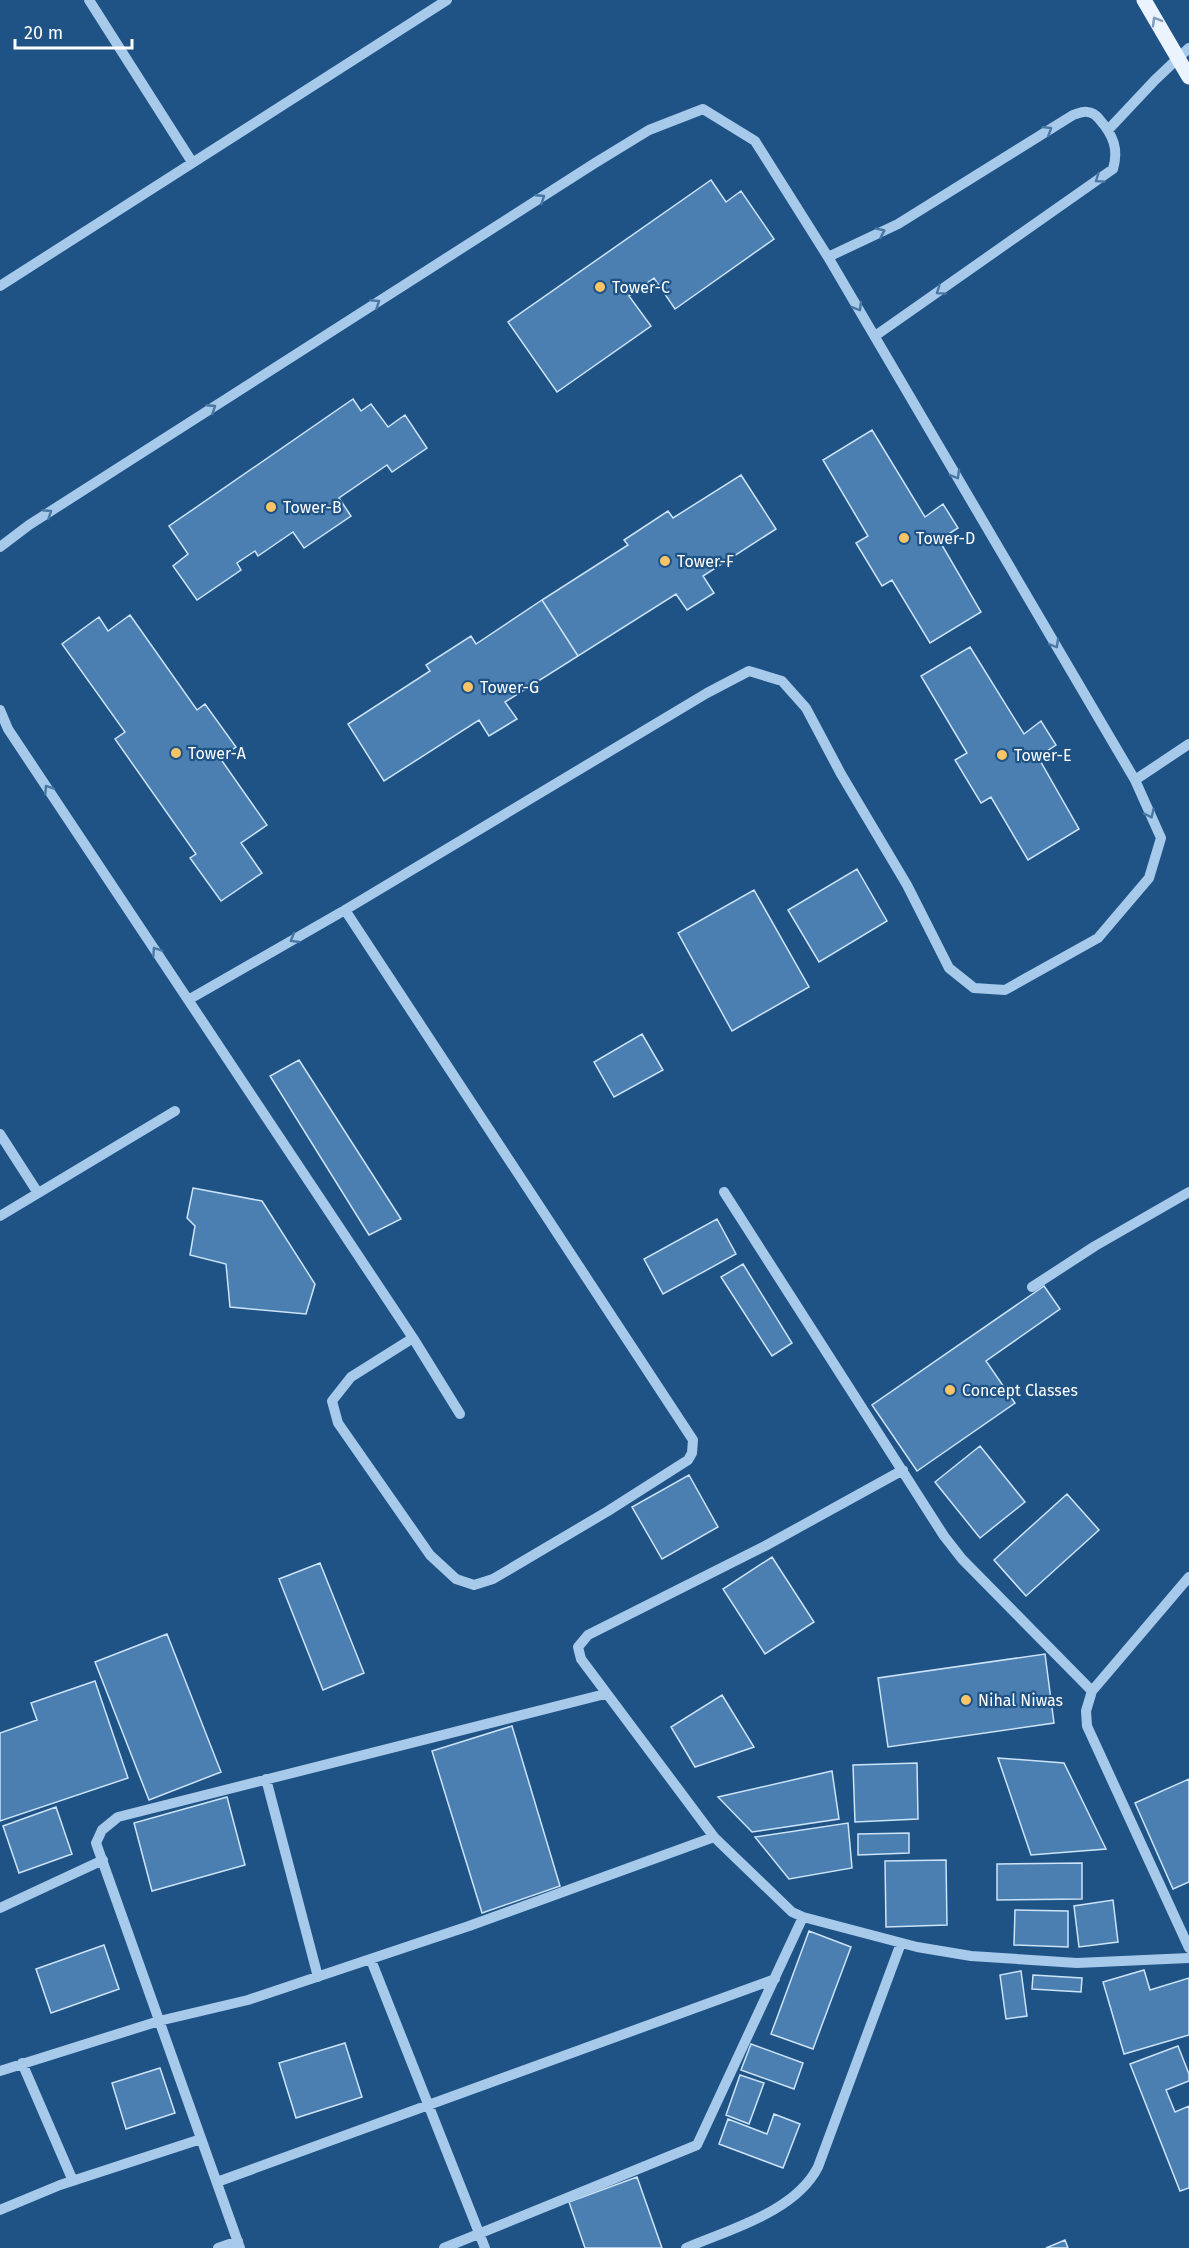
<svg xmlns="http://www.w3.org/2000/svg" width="1189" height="2248" viewBox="0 0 1189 2248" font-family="'Fira Sans',sans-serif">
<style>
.building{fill:#4b7fb1;stroke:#cce3f8;stroke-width:1.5}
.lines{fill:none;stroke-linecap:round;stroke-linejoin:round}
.minor{stroke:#a7caea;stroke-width:10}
.major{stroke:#ebf4fe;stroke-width:15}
.oneway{stroke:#7b9bbc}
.oneway2{stroke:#4877a4}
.poi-dot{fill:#f9c567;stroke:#1f5386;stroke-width:2}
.labels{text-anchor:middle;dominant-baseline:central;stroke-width:4.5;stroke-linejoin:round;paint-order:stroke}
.poi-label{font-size:16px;fill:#fff;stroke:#1f5386;text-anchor:start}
</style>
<rect width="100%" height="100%" fill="#1f5386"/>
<!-- building -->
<path class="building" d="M711 180 726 202 741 191 774 239 675 309 654 278 629 296 651 326 557 392 508 322Z
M353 399 361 411 371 404 388 427 405 415 427 448 392 472 387 465 339 498 351 516 304 548 293 532 258 556 255 551 237 563 241 570 197 600 173 566 188 554 169 526Z
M872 430 925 517 943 504 958 528 939 540 981 612 930 643 892 580 882 586 856 543 868 536 823 460Z
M741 475 776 529 703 576 714 593 687 610 676 594 578 656 542 600 628 545 624 540 668 511 673 518Z
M542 600 578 656 505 702 517 719 489 736 479 720 384 781 348 724 430 671 426 665 471 636 476 644Z
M130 615 197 710 205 704 236 747 220 758 267 825 241 843 262 873 221 901 190 858 196 854 115 739 125 732 62 644 99 617 108 631Z
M970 647 1024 734 1041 721 1056 745 1038 757 1079 829 1028 860 991 797 981 803 955 760 967 753 921 676Z
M857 869 887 921 819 962 788 910Z
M754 890 809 987 732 1031 678 933Z
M642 1034 663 1070 614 1097 594 1062Z
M299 1060 401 1219 369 1235 270 1076Z
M193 1188 262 1201 315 1284 306 1314 230 1307 226 1264 190 1255 195 1226 187 1218Z
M717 1219 736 1254 663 1294 644 1259Z
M743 1264 792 1343 772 1356 721 1277Z
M1044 1286 1060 1309 986 1361 1015 1403 917 1471 872 1405Z
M980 1446 1025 1502 980 1538 935 1482Z
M689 1475 718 1527 662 1559 632 1507Z
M1067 1494 1099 1530 1026 1596 994 1560Z
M772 1557 814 1622 765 1654 723 1589Z
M320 1563 364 1673 323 1690 279 1579Z
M167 1634 221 1772 149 1800 95 1662Z
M1045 1654 1054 1723 888 1747 878 1678Z
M95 1681 128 1778 0 1821V1733L37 1720 31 1703Z
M722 1695 754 1747 695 1767 671 1727Z
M512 1726 560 1886 482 1913 432 1751Z
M998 1758 1064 1763 1106 1849 1031 1855Z
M917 1763 918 1819 855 1822 853 1765Z
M832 1771 839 1819 752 1832 718 1797Z
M1189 1779V1882L1173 1889 1135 1803Z
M227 1797 245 1865 152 1891 134 1823Z
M56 1807 72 1854 19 1873 3 1826Z
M848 1823 852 1868 789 1879 755 1837Z
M909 1833V1853L858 1855V1834Z
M946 1860 947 1925 886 1927 885 1861Z
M1082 1863V1899L997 1900V1864Z
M1113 1900 1118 1942 1079 1947 1074 1906Z
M1015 1910 1068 1911V1947L1014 1945Z
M809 1931 851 1947 813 2049 771 2034Z
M104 1945 119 1989 51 2013 36 1969Z
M1144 1970 1150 1990 1189 1978V2035L1124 2054 1103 1982Z
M1021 1971 1027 2016 1006 2019 1000 1975Z
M1033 1975 1082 1978 1081 1992 1032 1989Z
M345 2043 362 2097 296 2118 279 2063Z
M751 2044 803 2063 794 2089 741 2070Z
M1178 2046 1189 2074V2081L1166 2090 1175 2112 1189 2106V2188L1180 2191 1130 2064Z
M160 2068 175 2113 126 2129 112 2083Z
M740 2075 764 2083 749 2124 726 2115Z
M774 2114 800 2124 783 2168 719 2144 728 2119 767 2134Z
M637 2177 662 2248H585L569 2202Z
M1065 2240 1068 2248H1046Z"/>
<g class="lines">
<!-- minor -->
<path class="minor" d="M89 0 192 162
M1108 130 1155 80 1189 48
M828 257 898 224 1073 115C1077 114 1083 111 1087 112 1092 112 1097 116 1100 120 1113 135 1119 149 1113 169L875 336
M0 286 447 0
M0 547 29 525 595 163 649 130 703 109 755 141 828 257 1135 780 1161 838 1149 878 1098 938 1005 990 974 988 949 968 907 885 841 774 806 708 782 681 749 671 707 693 345 910 188 1000
M0 710 8 729 413 1338 460 1414
M1135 780 1189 744
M345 910 693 1440 692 1453 688 1460 608 1511 493 1579 474 1585 456 1579 430 1555 338 1423 332 1401 351 1377 413 1338
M0 1134 38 1193
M724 1192 944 1536 962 1559 1092 1691
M0 1216 175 1111
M1032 1287 1095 1246 1189 1192
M903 1470 765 1546 588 1635 578 1647 581 1659 714 1837 792 1912 803 1917 917 1947 971 1956 1077 1963 1189 1958
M1189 1577 1092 1691 1086 1711 1087 1726 1189 1948
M266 1779 318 1977
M0 1908 103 1860
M371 1960 485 2248
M22 2063 73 2181
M0 2071 159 2021 248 2000 469 1926 714 1837
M217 2182 775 1979
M0 2210 60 2185 201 2139
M218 2248 238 2241
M240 2248 96 1843 102 1830 118 1817 605 1694
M444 2248 697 2145 803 1917
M686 2248C730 2229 795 2212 818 2167L901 1943"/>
<!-- major -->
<path class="major" d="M1144 0 1189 77"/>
</g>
<!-- one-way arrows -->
<defs><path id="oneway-chevron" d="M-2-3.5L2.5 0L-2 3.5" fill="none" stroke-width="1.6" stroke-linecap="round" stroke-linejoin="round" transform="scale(1.5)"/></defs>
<use class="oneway" href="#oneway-chevron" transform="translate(1156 21) rotate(-120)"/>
<g class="oneway2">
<use href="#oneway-chevron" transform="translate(1048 130) rotate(-32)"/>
<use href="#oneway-chevron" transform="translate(1099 179) rotate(145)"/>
<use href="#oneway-chevron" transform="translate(541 198) rotate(-33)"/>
<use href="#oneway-chevron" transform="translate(881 232) rotate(-25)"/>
<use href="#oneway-chevron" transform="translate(940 291) rotate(145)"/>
<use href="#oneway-chevron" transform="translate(376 303) rotate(-33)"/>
<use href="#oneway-chevron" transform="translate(858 307) rotate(60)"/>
<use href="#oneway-chevron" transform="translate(212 408) rotate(-33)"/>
<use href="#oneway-chevron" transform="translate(956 475) rotate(60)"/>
<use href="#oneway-chevron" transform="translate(48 513) rotate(-33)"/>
<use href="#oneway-chevron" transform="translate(1055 644) rotate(60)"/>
<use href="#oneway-chevron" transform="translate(48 789) rotate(-124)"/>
<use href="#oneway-chevron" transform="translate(1150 814) rotate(65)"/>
<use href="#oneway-chevron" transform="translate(294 939) rotate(150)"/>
<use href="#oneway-chevron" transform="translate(156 951) rotate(-124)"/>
</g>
<!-- markers -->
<g class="poi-dot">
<circle cx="600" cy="287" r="6"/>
<circle cx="271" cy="507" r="6"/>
<circle cx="904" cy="538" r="6"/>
<circle cx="665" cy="561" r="6"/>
<circle cx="468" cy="687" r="6"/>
<circle cx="176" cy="753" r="6"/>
<circle cx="1002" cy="755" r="6"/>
<circle cx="950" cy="1390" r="6"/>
<circle cx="966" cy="1700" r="6"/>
</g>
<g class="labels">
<!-- poi labels -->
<g class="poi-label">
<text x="612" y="287">Tower-C</text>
<text x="283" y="507">Tower-B</text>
<text x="916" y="538">Tower-D</text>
<text x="677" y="561">Tower-F</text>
<text x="480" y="687">Tower-G</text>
<text x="188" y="753">Tower-A</text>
<text x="1014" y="755">Tower-E</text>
<text x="962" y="1390">Concept Classes</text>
<text x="978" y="1700">Nihal Niwas</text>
</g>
</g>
<!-- scale -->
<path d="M15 39v9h117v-9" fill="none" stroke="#ffffff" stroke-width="3"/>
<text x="24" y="39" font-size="18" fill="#ffffff" stroke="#1f5386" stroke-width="4.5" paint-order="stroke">20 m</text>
</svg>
